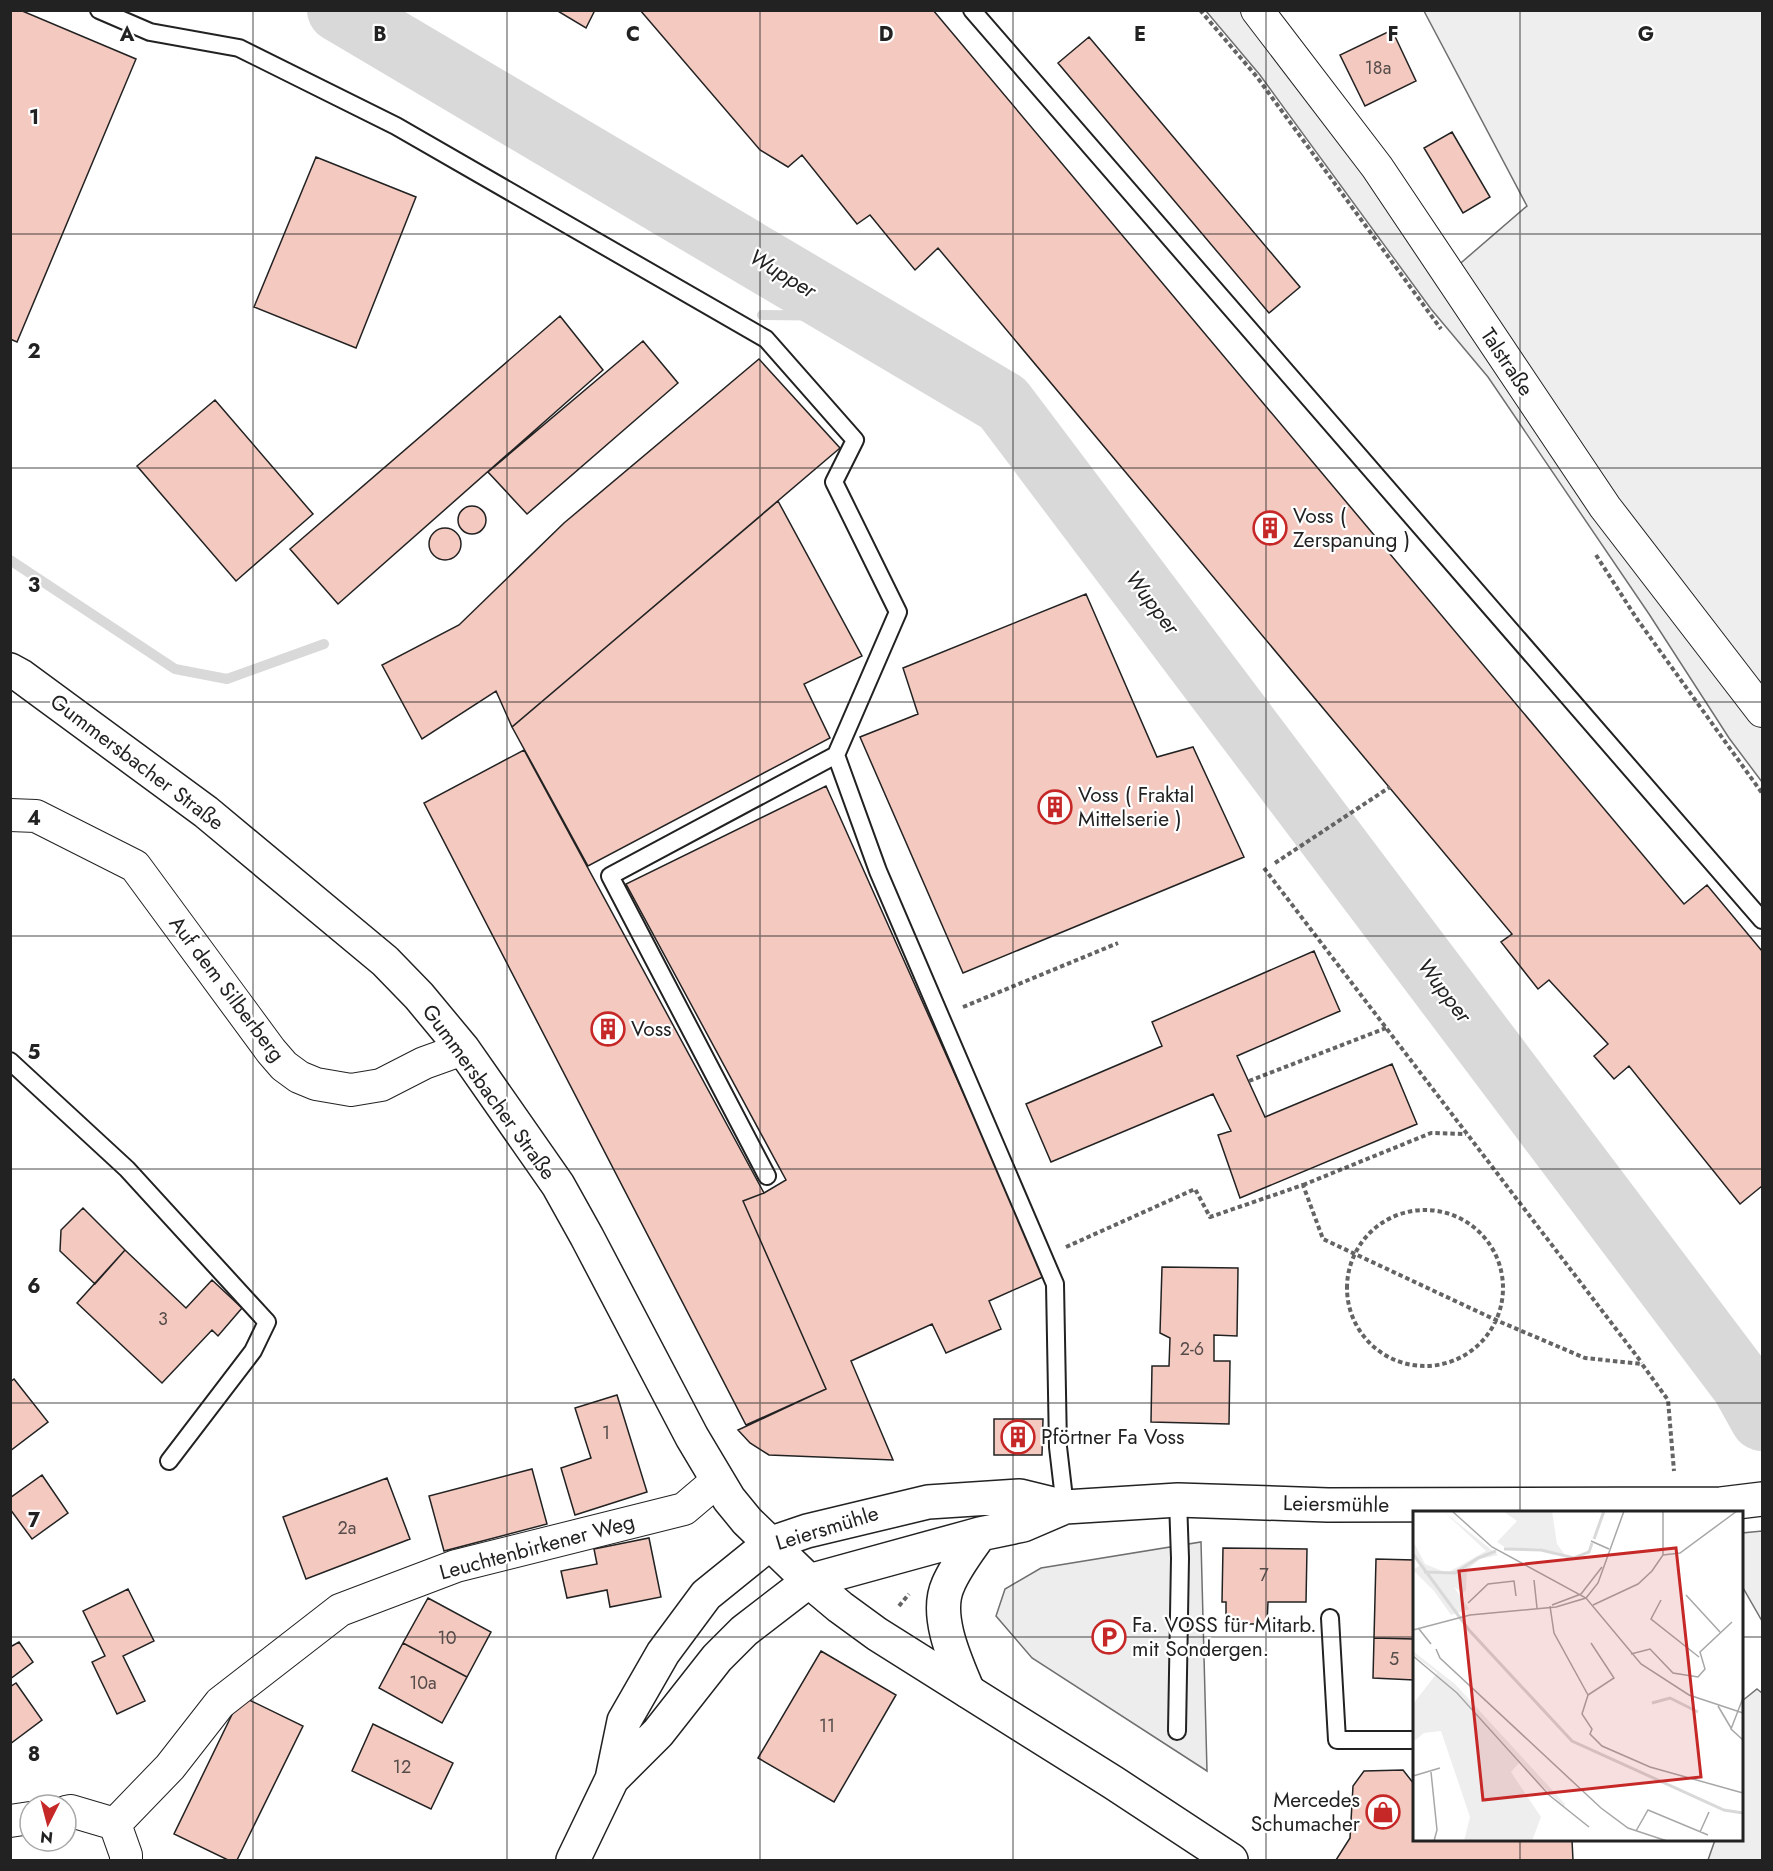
<svg xmlns="http://www.w3.org/2000/svg" width="1773" height="1871" viewBox="0 0 1773 1871" font-family="Jost,sans-serif">
<style>
.green{fill:#eee;stroke:#6f6f6f;stroke-width:1.5}
.parking{fill:#ededed;stroke:#6f6f6f;stroke-width:1.5}
.lines{fill:none;stroke-linecap:round;stroke-linejoin:round}
.stream{stroke:#d9d9d9;stroke-width:10}
.river{stroke:#d9d9d9;stroke-width:64}
.building{fill:#f3c9c0;stroke:#222;stroke-width:1.5}
.service-casing{stroke:#222;stroke-width:20}
.minor-casing{stroke:#222;stroke-width:34}
.secondary-casing{stroke:#222;stroke-width:36}
.primary-casing{stroke:#222;stroke-width:36}
.path{stroke:#646464;stroke-width:4;stroke-dasharray:4.5 3;stroke-linecap:butt}
.service{stroke:#fff;stroke-width:16}
.minor{stroke:#fff;stroke-width:32}
.secondary{stroke:#fff;stroke-width:33}
.primary{stroke:#fff;stroke-width:33}
.grid{fill:none;stroke:#222;stroke-width:1.5;stroke-opacity:0.55}
.labels{text-anchor:middle;dominant-baseline:central;stroke-width:4.5;stroke-linejoin:round;paint-order:stroke}
.number-label{font-size:18px;fill:#564c4a}
.street-label{font-size:21px;fill:#222;stroke:#fff}
.poi-label{font-size:21px;fill:#222;stroke:#fff;text-anchor:start}
.water-label{font-size:22px;font-style:italic;fill:#222;stroke:#fff}
.inset-river{fill:none;stroke:#d9d9d9;stroke-width:3}
.inset-road{fill:none;stroke:#a7a7a7;stroke-width:1.5}
.view{fill:#c62828;fill-opacity:0.15;stroke:#c62828;stroke-width:3}
.inset-edge{fill:none;stroke:#222;stroke-width:3}
.grid-label{font-size:20px;text-anchor:middle;font-weight:bold;fill:#222;stroke:#fff;stroke-width:4.5;stroke-linejoin:round;paint-order:stroke}
</style>
<rect width="100%" height="100%" fill="#fff"/>
<!-- green -->
<path class="green" d="M1206 11H1257L1448 274 1527 206 1424 11H1762V782L1729 738 1649 614 1488 377 1431 309 1260 75Z
M1762 1531V1621L1742 1586V1533Z
M1757 1689 1762 1693V1860H1708L1715 1840H1742V1701Z"/>
<!-- parking -->
<path class="parking" d="M1201 1542 1207 1771 1032 1658 996 1616 1005 1589 1041 1568Z"/>
<g class="lines">
<!-- stream -->
<path class="stream" d="M762 315 855 316
M10 560 175 669 227 679 324 644"/>
<!-- river -->
<path class="river" d="M339 10 1003 403 1743 1385 1762 1419"/>
</g>
<!-- building -->
<path class="building" d="M10 10H20L136 59 17 342 10 339Z
M556 10H595L586 28Z
M640 10H933L1684 904 1707 885 1762 951V1186L1740 1204 1629 1066 1614 1079 1594 1056 1608 1044 1549 980 1538 989 1501 942 1512 934 938 248 915 270 870 215 857 224 802 155 788 167 760 150Z
M1392 30 1416 81 1365 106 1340 55Z
M1089 37 1300 287 1269 313 1058 63Z
M1452 132 1490 197 1463 213 1424 148Z
M316 157 416 197 356 348 254 307Z
M560 316 603 370 338 604 290 549Z
M643 341 678 383 527 514 488 472Z
M759 359 840 448 512 727 496 691 422 739 382 665 459 625 564 523Z
M215 400 313 514 236 581 137 466Z
M778 501 862 656 804 684 830 738 588 866 512 727Z
M458 520a14 14 0 1 1 28 0a14 14 0 1 1-28 0Z
M429 544a16 16 0 1 1 32 0a16 16 0 1 1-32 0Z
M1086 594 1157 757 1193 747 1244 857 963 973 860 737 918 714 903 668Z
M524 750 764 1193 743 1201 826 1389 746 1425 424 803Z
M826 786 1045 1276 989 1301 1001 1329 946 1353 932 1324 851 1361 893 1460 769 1455 750 1443 738 1430 826 1389 743 1201 764 1193 786 1180 626 884Z
M1314 951 1340 1011 1237 1056 1265 1117 1392 1064 1417 1124 1240 1198 1218 1135 1231 1131 1213 1094 1051 1162 1026 1104 1162 1046 1152 1022Z
M83 1208 125 1250 95 1284 60 1251 61 1230Z
M125 1250 186 1308 212 1280 242 1308 218 1336 212 1330 162 1383 77 1303Z
M1162 1267 1238 1268 1237 1336 1214 1335V1361H1230L1229 1424 1151 1422 1152 1366H1169L1170 1338 1160 1333Z
M14 1379 48 1422 10 1451V1382Z
M617 1395 647 1492 575 1515 561 1468 591 1458 575 1408Z
M994 1419H1043L1042 1455H994Z
M532 1469 547 1524 444 1551 429 1496Z
M42 1475 68 1513 32 1539 10 1509V1498Z
M387 1478 410 1539 306 1579 283 1517Z
M649 1538 661 1597 610 1607 607 1590 567 1598 561 1571 597 1564 594 1549Z
M1223 1548 1307 1549 1306 1602H1268L1267 1624H1226V1602H1222Z
M1376 1559 1414 1560V1639L1374 1638Z
M128 1589 154 1641 123 1656 145 1701 117 1714 92 1662 105 1656 83 1611Z
M428 1598 491 1632 467 1677 403 1643Z
M1374 1638 1414 1639V1680L1373 1678Z
M19 1642 33 1662 10 1679V1644L12 1646Z
M403 1643 467 1677 442 1723 379 1688Z
M821 1651 896 1695 834 1802 758 1758Z
M16 1683 42 1720 10 1744V1687Z
M241 1696 303 1726 237 1860H228L174 1834Z
M373 1724 453 1763 431 1809 352 1771Z
M1403 1770 1414 1784V1840H1572L1573 1860H1336L1350 1838 1353 1786 1364 1771Z"/>
<g class="lines">
<defs>
<path id="service" d="M99 10 150 32 239 48 396 126 766 339 855 440 834 482 898 612 836 755 878 871 1055 1284 1058 1447 1065 1507
M972 10 1762 920
M10 1061 127 1169 267 1322 253 1351 169 1461
M767 1176 610 876 836 755
M1330 1618 1337 1740H1414
M1177 1731 1180 1558 1178 1500"/>
<path id="minor" d="M1257 10 1377 167 1605 507 1762 711
M10 815 36 816 135 866 271 1051 284 1066 299 1077 316 1084 351 1090 381 1085 424 1063 463 1049
M66 1812 71 1811 115 1824
M10 1821 30 1818
M115 1824 170 1767 220 1703 340 1610 456 1566 684 1509 717 1481
M115 1824 126 1855V1860"/>
<path id="secondary" d="M968 1691C956 1662 934 1616 948 1585 956 1566 969 1550 980 1534
M612 1779 658 1733 717 1658 744 1631 809 1581 980 1534 1023 1525 1065 1507
M573 1860 612 1779 624 1721 663 1653 706 1595 769 1544 807 1531 928 1502 1020 1496 1065 1507 1178 1500 1328 1505 1721 1504 1762 1499"/>
<path id="primary" d="M10 670 21 676 206 812 385 961 419 996 463 1049 558 1185 587 1237 692 1437 729 1499 747 1521 809 1581 840 1607 877 1634 1114 1783 1231 1860"/>
</defs>
<!-- service casing -->
<use href="#service" class="service-casing"/>
<!-- minor casing -->
<use href="#minor" class="minor-casing"/>
<!-- secondary casing -->
<use href="#secondary" class="secondary-casing"/>
<!-- primary casing -->
<use href="#primary" class="primary-casing"/>
<!-- path -->
<path class="path" d="M1200 10 1257 77 1441 329
M1596 555 1637 619 1762 793
M1275 863 1390 787
M1264 868 1642 1363
M963 1007 1118 943
M1249 1081 1386 1028
M1303 1185 1431 1133 1466 1134
M1347 1288a78 78 0 1 1 156 0a78 78 0 1 1-156 0Z
M1066 1247 1195 1189 1210 1217 1303 1185 1323 1239 1498 1321 1585 1358 1642 1364 1668 1400 1674 1471
M899 1606 909 1594"/>
<!-- service -->
<use href="#service" class="service"/>
<!-- minor -->
<use href="#minor" class="minor"/>
<!-- secondary -->
<use href="#secondary" class="secondary"/>
<!-- primary -->
<use href="#primary" class="primary"/>
</g>
<!-- grid -->
<path class="grid" d="M253 10V1860M507 10V1860M760 10V1860M1013 10V1860M1266 10V1860M1520 10V1512M10 234H1762M10 468H1762M10 702H1762M10 936H1762M10 1169H1762M10 1403H1762M10 1637H1414M1742 1637H1762M1520 1840V1860"/>
<!-- icons -->
<defs>
<symbol id="building-ring" viewBox="-11 -11 22 22"><circle r="9.5" fill="#fff" stroke="#c62828" stroke-width="1.5"/><path d="M-4-6H4V6H1V3H-1V6H-4ZM-2.5-4.3h1.7v1.8h-1.7ZM.8-4.3h1.7v1.8H.8ZM-2.5-1h1.7V.8h-1.7ZM.8-1h1.7V.8H.8Z" fill="#c62828"/></symbol>
<symbol id="parking-ring" viewBox="-11 -11 22 22"><circle r="9.5" fill="#fff" stroke="#c62828" stroke-width="1.5"/><path d="M-3.5-5.5H1a3.5 3.5 0 0 1 0 7H-1V5.5H-3.5ZM-1-3.4V-.6H.8a1.4 1.4 0 0 0 0-2.8Z" fill="#c62828"/></symbol>
<symbol id="shop-ring" viewBox="-11 -11 22 22"><circle r="9.5" fill="#fff" stroke="#c62828" stroke-width="1.5"/><path d="M-5-2.5h2.3a2.7 3.5 0 0 1 5.4 0H5L5.5 6h-11ZM-1.5-2.5h3a1.5 2.3 0 0 0-3 0Z" fill="#c62828"/></symbol>
</defs>
<g fill-rule="evenodd">
<use href="#building-ring" x="1251" y="509" width="38" height="38"/>
<use href="#building-ring" x="1036" y="788" width="38" height="38"/>
<use href="#building-ring" x="589" y="1010" width="38" height="38"/>
<use href="#building-ring" x="999" y="1418" width="38" height="38"/>
<use href="#parking-ring" x="1090" y="1618" width="38" height="38"/>
<use href="#shop-ring" x="1364" y="1793" width="38" height="38"/>
</g>
<g class="labels">
<!-- number labels -->
<g class="number-label">
<text x="1378" y="68">18a</text>
<text x="163" y="1319">3</text>
<text x="1192" y="1349">2-6</text>
<text x="606" y="1433">1</text>
<text x="347" y="1528">2a</text>
<text x="1264" y="1575">7</text>
<text x="447" y="1638">10</text>
<text x="1394" y="1659">5</text>
<text x="423" y="1683">10a</text>
<text x="827" y="1726">11</text>
<text x="402" y="1767">12</text>
</g>
<!-- street labels -->
<g class="street-label">
<text transform="translate(1507 362) rotate(56)">Talstraße</text>
<text transform="translate(137 762) rotate(37)">Gummersbacher Straße</text>
<text transform="translate(227 989) rotate(53)">Auf dem Silberberg</text>
<text transform="translate(489 1092) rotate(54)">Gummersbacher Straße</text>
<text transform="translate(1336 1504) rotate(1)">Leiersmühle</text>
<text transform="translate(827 1528) rotate(-17)">Leiersmühle</text>
<text transform="translate(537 1547) rotate(-15)">Leuchtenbirkener Weg</text>
</g>
<!-- poi labels -->
<g class="poi-label">
<text x="1293" y="516">Voss (<tspan x="1293" dy="24">Zerspanung )</tspan></text>
<text x="1078" y="795">Voss ( Fraktal<tspan x="1078" dy="24">Mittelserie )</tspan></text>
<text x="631" y="1029">Voss</text>
<text x="1041" y="1437">Pförtner Fa Voss</text>
<text x="1132" y="1625">Fa. VOSS für Mitarb.<tspan x="1132" dy="24">mit Sondergen.</tspan></text>
<text x="1360" y="1800" text-anchor="end">Mercedes<tspan x="1360" dy="24">Schumacher</tspan></text>
</g>
<!-- water labels -->
<g class="water-label">
<text transform="translate(783 273) rotate(31)">Wupper</text>
<text transform="translate(1153 602) rotate(53)">Wupper</text>
<text transform="translate(1445 990) rotate(53)">Wupper</text>
</g>
</g>
<!-- overview -->
<g transform="translate(1413 1511)">
<rect width="330" height="330" fill="#fff"/>
<path d="M30 0 85 44 67 48 54 59 53 79 50 82 41 76 56 98 38 104 21 80 0 59 7 54 0 43V30L12 53 34 62 73 40ZM90 0H139L144 33 152 44 125 37H93L84 31 104 10ZM0 140 42 173 152 293 151 296 106 252 98 261 128 306 119 330H51L57 306 28 220 11 222 0 231V193L24 162 0 144Z" fill="#eee"/>
<path class="inset-river" d="M181 28 191 0M91 38 128 39 161 47 176 41 179 32M0 43 56 119 159 230 311 299 330 302M11 61 42 62 65 47 83 40M239 192 257 187 285 201"/>
<path class="inset-road" d="M39 0 79 36 173 87 228 153 276 184 330 202M178 30 196 38M250 44 267 42 324 0M121 69 124 97M273 84 307 121M248 89 238 108 286 146M55 92 75 73 101 70 103 85M139 94 168 83 189 56M180 94 225 73 239 60 250 44V0M137 95 141 122 175 184 169 203 179 218 177 223 189 235 237 256 330 282M6 118 18 133M0 119 57 104 143 96 173 87 185 72 211 0M23 138 27 147 188 297 215 317 254 330M218 143 237 138 260 162 285 166 292 158 287 141 319 111M0 145 44 182 136 284 176 316M175 184 201 167 178 132M330 187 318 218 330 229M305 195 318 217M18 261 24 319 21 330M0 265 27 257M223 320 235 299 295 324M287 321 296 301"/>
<path class="view" d="M263 37 288 266 70 289 46 60Z"/>
<rect width="330" height="330" class="inset-edge"/>
</g>
<g class="grid-label">
<text x="127" y="41">A</text>
<text x="380" y="41">B</text>
<text x="633" y="41">C</text>
<text x="886" y="41">D</text>
<text x="1140" y="41">E</text>
<text x="1393" y="41">F</text>
<text x="1646" y="41">G</text>
<text x="34" y="124">1</text>
<text x="34" y="358">2</text>
<text x="34" y="592">3</text>
<text x="34" y="825">4</text>
<text x="34" y="1059">5</text>
<text x="34" y="1293">6</text>
<text x="34" y="1527">7</text>
<text x="34" y="1761">8</text>
</g>
<!-- border -->
<rect width="1773" height="1871" fill="none" stroke="#222222" stroke-width="24"/>
<!-- north arrow -->
<g transform="translate(48 1823) rotate(186)"><circle r="28" fill="#ffffff" stroke="#a7a7a7" stroke-width="1.5"/>
<path d="M0-4.5L10 22L0 15L-10 22Z" fill="#c62828"/>
<text y="-9" font-size="16" font-weight="bold" text-anchor="middle" fill="#222222">N</text>
</g>
</svg>
